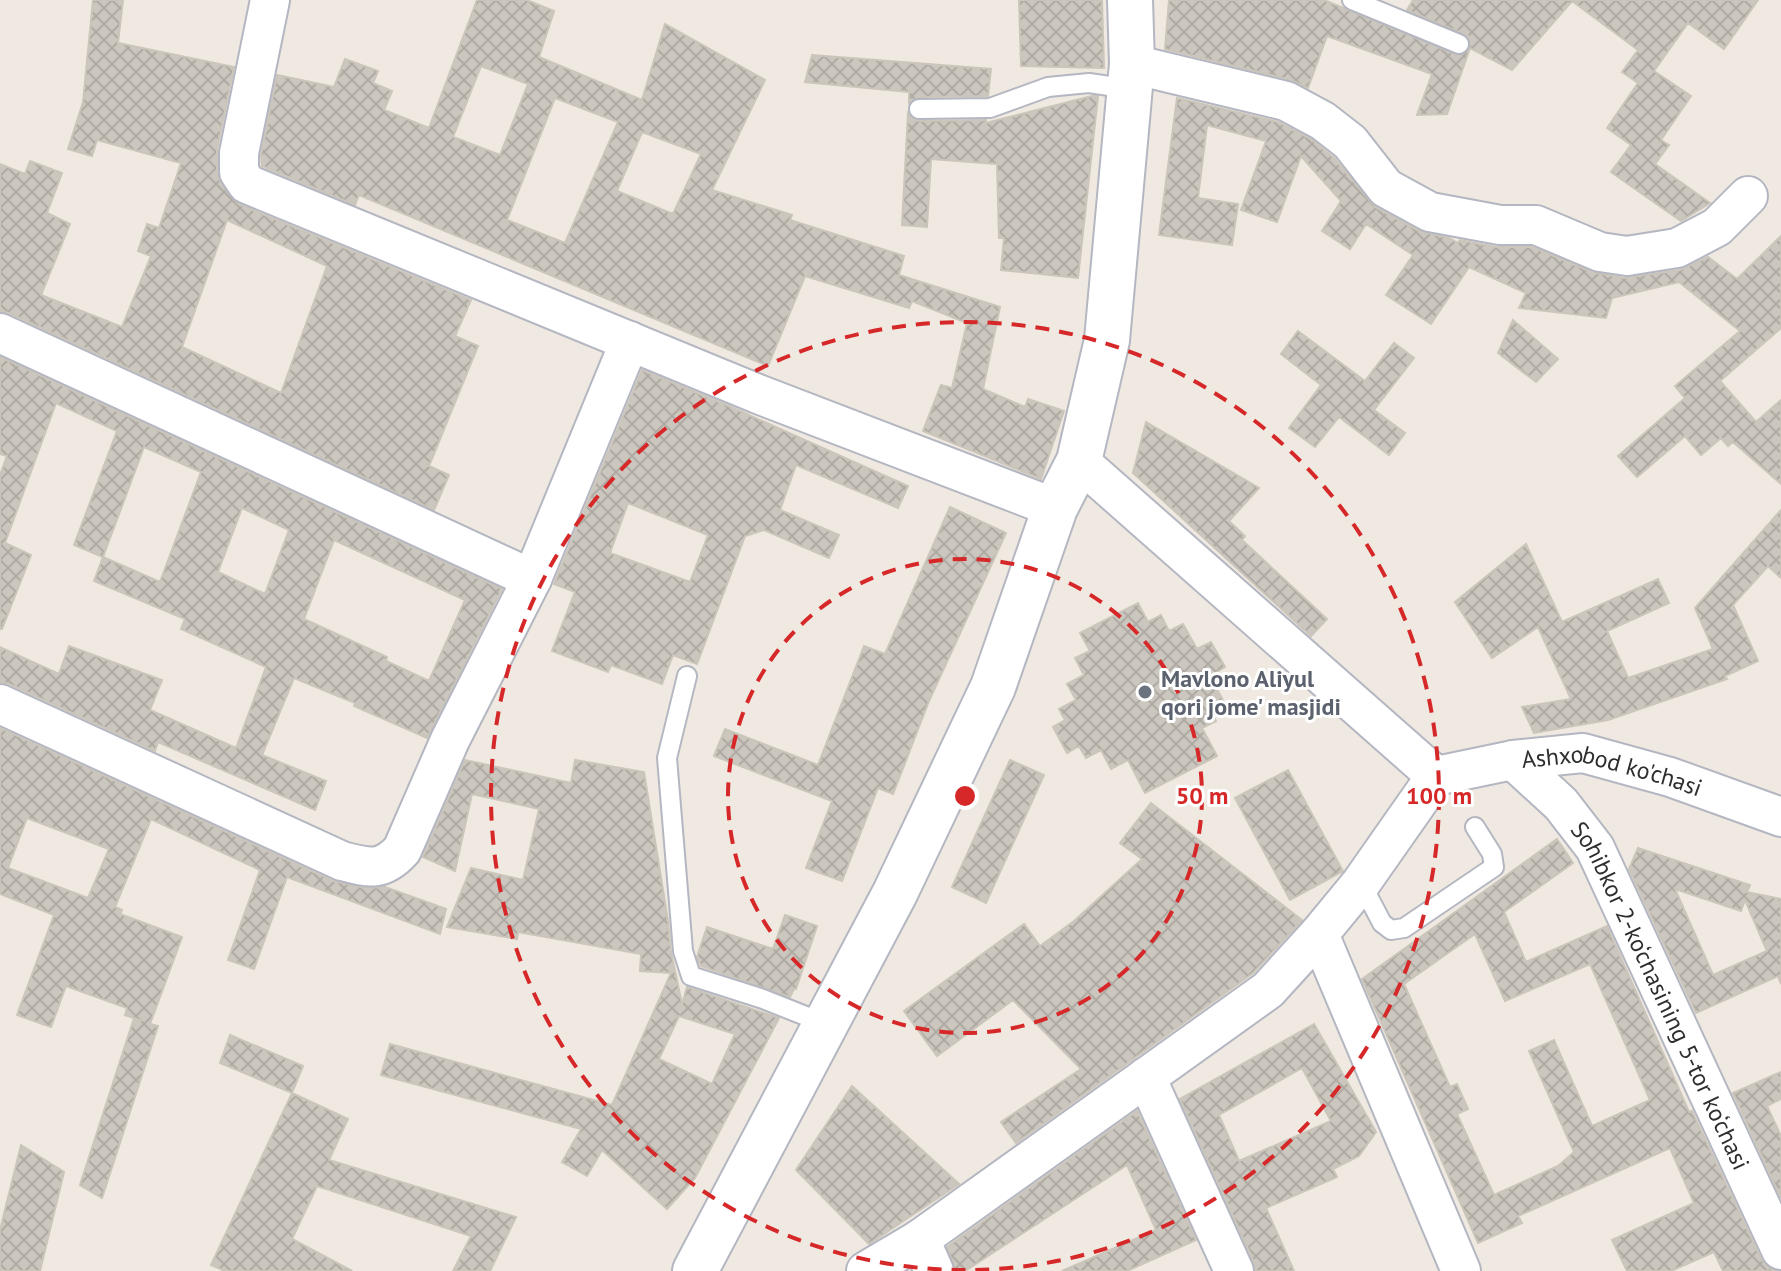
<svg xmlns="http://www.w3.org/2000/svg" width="1781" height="1271" viewBox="0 0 1781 1271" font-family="'PT Sans',sans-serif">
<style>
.building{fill:url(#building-cross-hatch);stroke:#cbc5ba;stroke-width:2;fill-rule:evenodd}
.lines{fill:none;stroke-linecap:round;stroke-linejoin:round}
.service-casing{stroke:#b4b7c1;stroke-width:22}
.minor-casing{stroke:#b4b7c1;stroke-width:42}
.secondary-casing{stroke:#b4b7c1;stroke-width:48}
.service{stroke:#fff;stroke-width:18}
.minor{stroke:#fff;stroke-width:38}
.secondary{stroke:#fff;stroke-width:44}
.ring{fill:none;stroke:#d62828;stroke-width:4;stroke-dasharray:14 10}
.worship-dot{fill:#6b7280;stroke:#fff;stroke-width:3}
.labels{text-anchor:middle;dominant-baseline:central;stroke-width:6;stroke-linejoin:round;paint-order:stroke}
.worship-label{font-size:24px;font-weight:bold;fill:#5b616d;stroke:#fff;text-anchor:start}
.street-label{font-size:24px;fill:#2e2e2e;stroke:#fff}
.centre{fill:#d62828;stroke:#fff;stroke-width:4}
.ring-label{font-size:24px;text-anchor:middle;font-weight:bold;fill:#d62828;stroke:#fff;stroke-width:6;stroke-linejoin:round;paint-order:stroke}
</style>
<defs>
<pattern id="building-cross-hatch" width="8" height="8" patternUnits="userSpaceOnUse" patternTransform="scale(2)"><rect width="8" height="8" fill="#cbc7bf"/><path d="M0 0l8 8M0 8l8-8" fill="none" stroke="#afaba4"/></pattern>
</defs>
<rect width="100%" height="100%" fill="#efe9e1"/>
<!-- building -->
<path class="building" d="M93 0H123L118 43 234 67 217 149V172L221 184 238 204 471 300 455 336 478 346 429 466 449 475 434 510 9 313 0 311V164L25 174 30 161 62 173 47 213 70 224 41 295 122 327 151 256 138 251 147 224 159 228 181 163 97 140 92 156 68 149 83 102ZM227 220 327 266 281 393 182 347Z
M477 0H527L554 11 539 57 642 100 665 24 765 80 712 190 792 215 790 220 904 256 899 275 1000 307 983 389 1025 407 1028 399 1064 411 1041 479 923 431 941 385 952 388 967 323 912 301 909 308 805 276 768 366 359 195 355 205 262 166 261 155 277 75 334 87 345 59 378 71 373 83 392 91 384 110 429 128ZM481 66 528 84 500 155 453 137ZM555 98 618 122 565 243 507 220ZM642 132 701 154 673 214 617 191Z
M1019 0H1102L1104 68 1021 66Z
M1169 0H1324L1460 56 1470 48 1468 36 1407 10 1413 0H1758L1724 49 1688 23 1654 71 1691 96 1661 140 1669 145 1655 164 1710 203 1681 221 1611 172 1631 145 1607 128 1638 83 1622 72 1638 50 1572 1 1512 70 1470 48 1447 114 1417 115 1432 74 1327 36 1308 88 1291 80 1165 49Z
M812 55 991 69 988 96 919 97 909 103V92L805 82Z
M1092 96H1098L1078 278 1001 270 1004 238H999L997 164 931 159 927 227 902 225 908 113 913 119 919 121 986 120V123Z
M1177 98 1278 122 1311 139 1334 158 1375 207 1419 231 1449 238 1458 243 1460 240 1496 247H1532L1592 272 1624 278 1680 270 1708 257 1737 279 1781 236V328L1720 381 1756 422 1781 400V484L1733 442 1728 446 1721 438 1701 455 1685 436 1637 477 1618 456 1685 398 1675 386 1740 331 1679 282 1612 298 1606 318 1519 308 1526 293 1469 267 1431 324 1386 295 1413 255 1366 224 1350 249 1322 231 1341 201 1301 156 1277 222 1241 210 1266 141 1207 125 1198 198 1238 204 1232 245 1159 235Z
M1513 320 1558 359 1536 382 1498 353Z
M1298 331 1365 381 1394 343 1414 358 1374 410 1405 433 1389 455 1339 417 1315 447 1289 428 1321 385 1281 354Z
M0 357 502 589 427 738 354 706 355 703 294 678 262 755 326 781 315 810 158 742 155 751 9 684 0 682V647L59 674 69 646 162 680 150 710 236 748 266 667 181 629 185 619 94 581 103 557 74 545 117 431 56 403 5 543 31 555 2 629H0V475L7 456 0 454ZM144 447 201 472 160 582 103 557ZM242 508 289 530 265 594 218 572ZM334 540 465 600 429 681 386 661 387 657 304 619Z
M642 370 731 407 908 486 898 508 796 465 780 510 839 535 829 558 764 530 745 536 697 664 673 655 662 684 611 665 608 672 552 651 575 592 554 584ZM628 503 708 535 690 582 610 553Z
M1146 422 1259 488 1229 521 1245 536 1242 540 1327 619 1311 636 1133 473Z
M950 507 1006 533 929 701 893 794 878 788 842 881 806 868 832 801 714 756 725 729 818 765 864 646 885 654Z
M1781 510V578L1768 566 1733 605 1758 661 1725 676 1727 679 1608 720 1534 733 1522 707 1571 699 1538 627 1492 658 1455 602 1526 544 1562 622 1658 579 1669 603 1607 631 1628 678 1713 649 1695 608Z
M1138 603 1148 622 1161 615 1169 631 1183 624 1197 649 1211 642 1225 667 1210 676 1225 704 1211 712 1216 721 1202 728 1217 756 1145 793 1128 760 1111 769 1101 750 1086 758 1079 746 1067 753 1053 727 1065 720 1059 709 1076 700 1067 684 1084 675 1075 658 1090 651 1080 633Z
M0 728 333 881 365 888 385 887 446 909 440 934 287 877 254 969 228 960 260 870 151 819 115 907 122 910 120 914 182 937 150 1024 158 1026 102 1198 80 1185 134 1018 142 1021 125 1015 127 1008 66 986 51 1027 17 1015 54 915 0 894ZM27 818 109 849 88 898 8 868Z
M465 760 571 783 575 760 644 772 668 921 671 952 682 1004 687 987 779 1018 695 1178 667 1209 602 1150 587 1176 562 1162 581 1129 381 1075 390 1044 612 1105 671 973 640 971 641 954 518 932 517 939 447 927 471 868 523 880 539 809 472 794 455 871 423 857ZM679 1016 735 1034 712 1084 659 1059Z
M1010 760 1044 775 986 903 952 887Z
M1288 770 1343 871 1290 900 1235 798Z
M1151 803 1302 920 1253 973 1016 1143 1001 1122 1081 1069 1013 1000 937 1056 904 1011 1024 924 1040 946 1074 921 1142 859 1120 843Z
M1557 839 1573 863 1504 912 1526 962 1607 926 1689 1112 1692 1111 1761 1259 1768 1267 1776 1271H1723L1714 1252 1671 1271H1627L1612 1240 1694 1203 1670 1148 1518 1216 1522 1223 1478 1243 1362 979ZM1475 934 1505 1001 1590 964 1650 1100 1592 1126 1554 1040 1529 1051 1574 1152 1558 1166 1494 1195 1457 1114 1468 1109 1457 1084 1450 1087 1404 984Z
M1638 848 1750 885 1747 892 1781 899V984L1778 976 1696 1013 1629 869ZM1675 889 1741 911 1745 900 1767 951 1713 975Z
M785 915 817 926 796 989H794L790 997 701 966 697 957 707 927 773 949Z
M1314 1024 1376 1132 1359 1156 1333 1169 1337 1177 1266 1208 1294 1271H1256L1254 1262 1180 1099ZM1302 1068 1331 1121 1239 1161 1219 1115Z
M230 1035 303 1066 292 1093 220 1063Z
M1781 1072V1099L1767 1106 1781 1136V1198L1733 1093Z
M852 1086 959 1184 869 1244 796 1170Z
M292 1093 348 1119 329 1160 516 1217 490 1271H453L471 1236 317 1186 292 1239 352 1271H225L211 1265Z
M1137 1111 1196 1240 1127 1271H1062L1156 1230 1127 1165 965 1271H956L947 1247Z
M21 1145 64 1172 40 1271H0V1230Z"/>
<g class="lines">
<defs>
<path id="service" d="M1352 0 1459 44
M919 109 990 108 1048 87 1089 83 1130 89
M687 676 667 758 683 951 691 976 763 999 826 1024
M1361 883 1382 923 1391 930 1404 928 1494 867 1492 854 1475 827"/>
<g id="minor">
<path d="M270 0 239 153V172L247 184 758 394 1055 508"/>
<path d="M1132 64 1286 101 1323 121 1350 142 1386 188 1430 212 1500 225H1536L1600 252 1627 256 1677 248 1717 227 1748 196"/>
<path d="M0 333 532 579"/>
<path id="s1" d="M1079 461 1436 776 1513 760 1583 753 1670 777 1781 817"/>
<path d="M0 704 342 861C369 868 382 872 402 850L450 740 532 579 630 341"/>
<path id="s2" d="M1513 760 1561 804 1595 848 1781 1250"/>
<path d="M1319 934 1461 1271"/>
<path d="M1146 1077 1234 1271"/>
<path d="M920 1239 934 1271"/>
<path d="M866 1271 920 1239 1268 990 1319 934 1361 883 1436 776"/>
</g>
<path id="secondary" d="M695 1271 895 893 993 687 1055 508 1079 461 1107 340 1132 64 1130 0"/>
</defs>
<!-- service casing -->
<use href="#service" class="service-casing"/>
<!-- minor casing -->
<use href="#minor" class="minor-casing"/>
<!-- secondary casing -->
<use href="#secondary" class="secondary-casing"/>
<!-- service -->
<use href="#service" class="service"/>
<!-- minor -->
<use href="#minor" class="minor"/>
<!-- secondary -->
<use href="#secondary" class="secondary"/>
</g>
<!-- distance rings -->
<g class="ring">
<circle cx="965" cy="796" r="237"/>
<circle cx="965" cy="796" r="474"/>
</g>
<!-- markers -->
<circle class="worship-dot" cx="1145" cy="692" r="8"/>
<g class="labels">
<!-- worship labels -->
<g class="worship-label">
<text x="1161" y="678">Mavlono Aliyul<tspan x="1161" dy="28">qori jome' masjidi</tspan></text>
</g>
<!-- street labels -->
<g class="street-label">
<text stroke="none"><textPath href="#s1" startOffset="656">Ashxobod ko'chasi</textPath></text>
<text stroke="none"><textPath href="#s2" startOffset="282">Sohibkor 2-ko‘chasining 5-tor ko‘chasi</textPath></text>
</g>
</g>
<circle cx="965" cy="796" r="12" class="centre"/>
<g class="ring-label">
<text x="1202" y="804">50 m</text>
<text x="1439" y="804">100 m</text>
</g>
</svg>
